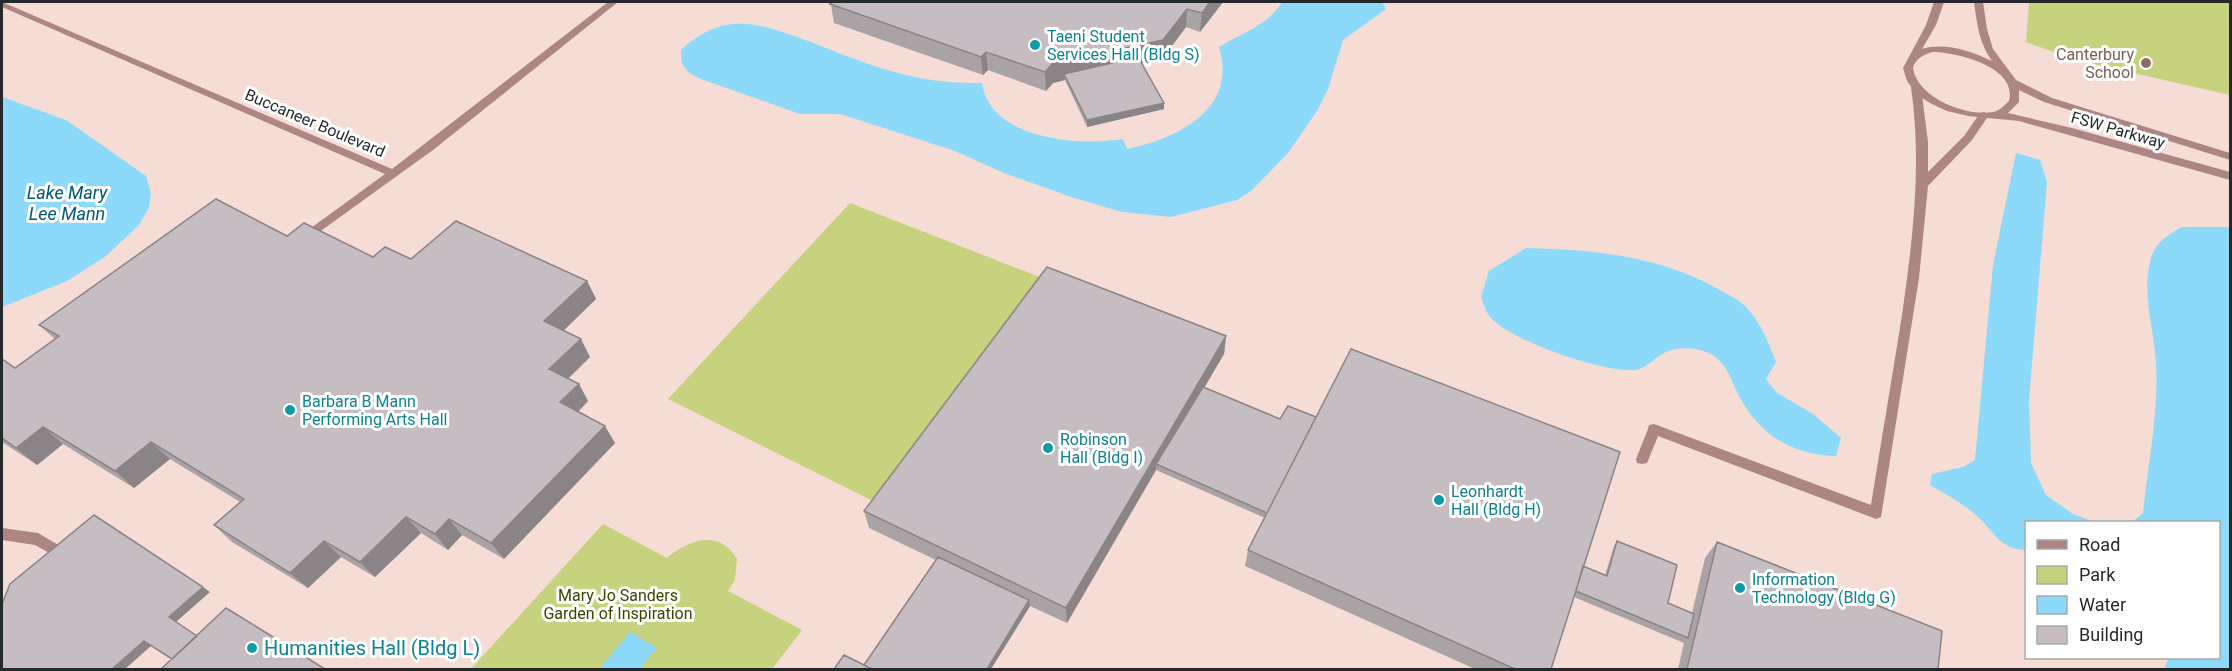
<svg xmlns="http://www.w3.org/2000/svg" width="2232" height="671" viewBox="0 0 2232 671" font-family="Roboto,sans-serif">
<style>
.education{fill:#f5dcd5;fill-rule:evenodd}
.green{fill:#c6d27d}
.water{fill:#8dd9f9}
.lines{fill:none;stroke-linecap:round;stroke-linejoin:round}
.lane{fill:#ad8683;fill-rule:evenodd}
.street{fill:#ad8683;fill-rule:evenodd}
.wall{fill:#a9a3a6}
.shaded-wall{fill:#8a8487}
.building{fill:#c5bdc1;stroke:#8a8487;stroke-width:1.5}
.culture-dot{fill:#0f9aa8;stroke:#fff;stroke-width:2}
.education-dot{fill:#8d6e63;stroke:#fff;stroke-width:2}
.labels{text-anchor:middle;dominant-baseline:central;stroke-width:6;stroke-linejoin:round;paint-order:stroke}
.culture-label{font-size:16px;fill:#0d838f;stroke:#fff;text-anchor:start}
.education-label{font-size:16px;fill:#785e54;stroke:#fff;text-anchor:end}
.street-label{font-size:16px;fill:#26292b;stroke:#fff}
.park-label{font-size:16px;fill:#3d4300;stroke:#fff}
.water-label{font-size:18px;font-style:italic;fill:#005873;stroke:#fff}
.near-culture-label{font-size:20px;fill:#0d838f;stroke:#fff;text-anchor:start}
</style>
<rect width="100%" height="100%" fill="#e7edf2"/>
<!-- education -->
<path class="education" d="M2 2H2230V669H2ZM2026 522H2218V658H2026Z"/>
<!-- green -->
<path class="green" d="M2029 2H2230V95L2076 60 2026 42Z
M850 203 1042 278 873 501 668 399Z
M603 524 667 558C689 539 720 529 737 559L735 580 728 591 802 630 772 669 470 670Z"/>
<!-- water -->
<path class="water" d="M1282 2H1382L1386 9 1343 40 1328 89 1317 111 1288 153 1251 191 1237 200 1171 217 1122 212 1071 197 1004 173 955 151 859 120 840 114H800L698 78C685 71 680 65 681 50 724 10 759 23 808 41 831 50 854 59 877 67 911 78 946 84 982 83 990 140 1079 146 1123 139L1127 149C1179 138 1238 109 1219 47 1241 33 1269 25 1282 2Z
M2 97 66 120 146 176 151 193 149 207 139 225 106 256 67 281 2 307Z
M2016 153 2040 160 2047 182 2029 400 2031 463 2046 495 2073 514 2094 522H2026V550C2000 549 1995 533 1978 517 1964 504 1947 495 1930 485L1932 474 1963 467 1975 460 1993 265Z
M2182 227H2230V669H2164L2169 658H2218V522H2132L2143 513C2148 463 2159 412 2156 363 2154 328 2141 293 2151 258 2155 243 2169 234 2182 227Z
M1526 248C1593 250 1658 255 1718 289 1726 294 1738 299 1745 306 1761 322 1768 342 1776 362L1766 379 1777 393 1813 414 1841 438 1836 456C1792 455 1759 435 1738 394 1731 380 1728 366 1714 356 1701 347 1676 345 1662 354 1652 360 1647 368 1635 370 1604 373 1512 341 1491 318 1486 313 1484 304 1481 297L1489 271Z
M630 632 657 648 639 669H599Z"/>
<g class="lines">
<!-- lane -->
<path class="lane" d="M2 2 392 169 608 2H618L433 150 304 243 300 242 298 239 300 236 385 174 2 7Z
M1916 84 1921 87 1928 142V172L1964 136 1980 113 1984 112 1989 115 1972 140 1928 186 1919 278 1881 517 1876 519 1871 517 1658 436 1647 463 1642 464 1637 463 1636 459 1648 429 1649 425 1654 424 1871 505C1881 442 1892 378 1902 315 1913 238 1922 164 1911 87Z
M2 528 38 533 72 553 74 557 72 561 67 563 35 545 2 540Z"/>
<!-- street -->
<path class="street" d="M1934 2H1944L1936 25 1922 49C1946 42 1970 51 1992 61 1979 43 1977 24 1974 2H1983L1987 29 1993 49 2016 80 2052 98 2230 153V160L2044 102 2019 90V102L2008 113 2072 128 2230 172V180L2019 121 1968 116 1947 111 1932 104 1917 95 1907 81 1903 68 1926 25ZM1932 52C1957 52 2018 67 2009 101 2005 105 1999 111 1993 112 1967 117 1917 98 1913 68 1915 59 1923 55 1932 52Z"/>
</g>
<!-- wall -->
<path class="wall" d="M828 2H1223L1200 32 1186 27 1162 59 1142 63 1164 103V109L1087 127 1065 80 1053 83 1046 91 988 70 983 75 834 23 831 5 829 4Z
M287 236 373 257 411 259 587 281 596 299 563 330 590 357 568 379 579 384 588 401 578 412 615 443 504 559 462 535 448 550 421 533 375 577 341 557 308 588 232 542 214 525 240 502 170 459 134 488 63 444 37 465 2 442V359L15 368 55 339 39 325Z
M1226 336 1224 354 1204 387 1583 566 1605 575 1614 546 1617 541 1668 603 1692 613 1705 558 1717 542 1938 669H1678L1684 643 1574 597 1551 669H1475L1245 566 1248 550 1265 518 1156 470 1067 623 1030 606 991 669H834L864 665 936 560 869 528 864 511Z"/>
<!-- shaded-wall -->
<path class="shaded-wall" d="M1210 2H1223L1200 32 1202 13Z
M1187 9 1186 27 1162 59 1067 80 1064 74 1065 80 1053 83 1046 91 1045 72 1052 64Z
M986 52 988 70 983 75 981 57Z
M1164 103V109L1087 127V120Z
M587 281 596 299 555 339 544 321Z
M1226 336 1224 354 1159 465 1156 464V470L1067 623 1066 608Z
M581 339 590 357 559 387 549 369Z
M579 384 588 401 570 420 560 402Z
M605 426 615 443 504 559 491 543Z
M43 427 63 444 37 465 16 448Z
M151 442 170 459 134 488 115 471Z
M406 517 421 533 375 577 360 562Z
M449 519 462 535 448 550 435 534Z
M324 541 341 557 308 588 290 573Z
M203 587 210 592 176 622 169 617Z
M1029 600 1030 606 991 669H987Z
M144 641 151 646 125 669H112Z"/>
<!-- building -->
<path class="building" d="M833 2H1210L1202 13 1187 9 1163 40 1052 64 1045 72 986 52 981 57 830 4Z
M1138 57 1164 103 1087 120 1064 74Z
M216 199 287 236 304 223 373 257 385 247 411 259 456 221 587 281 544 321 581 339 549 369 579 384 560 402 605 426 491 543 449 519 435 534 406 517 360 562 324 541 290 573 214 525 244 499 151 442 115 471 43 427 16 448 2 438V359L15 368 59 336 39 325Z
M1047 267 1226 336 1066 608 864 511Z
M1351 349 1620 452 1551 669H1515L1248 550Z
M1203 387 1280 419 1288 406 1316 417 1267 513 1156 464Z
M94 515 203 587 169 617 197 636 172 659 144 641 112 669H2V604L10 584Z
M1617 541 1677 565 1668 603 1694 614 1688 638 1576 591 1583 566 1607 576Z
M1717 542 1942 631 1938 669H1687Z
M938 557 1029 600 987 669H872L864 665Z
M226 608 325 669H161Z
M844 655 872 669H834Z"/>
<!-- markers -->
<g class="culture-dot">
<circle cx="1035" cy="45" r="6"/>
<circle cx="290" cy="410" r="6"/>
<circle cx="1048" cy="448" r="6"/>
<circle cx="1439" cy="500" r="6"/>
<circle cx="1740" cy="588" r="6"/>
<circle cx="252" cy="648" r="6"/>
</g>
<circle class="education-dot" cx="2146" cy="63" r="6"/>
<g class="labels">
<!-- culture labels -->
<g class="culture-label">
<text x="1047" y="36">Taeni Student<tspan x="1047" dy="18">Services Hall (Bldg S)</tspan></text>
<text x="302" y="401">Barbara B Mann<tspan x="302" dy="18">Performing Arts Hall</tspan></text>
<text x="1060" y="439">Robinson<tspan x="1060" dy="18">Hall (Bldg I)</tspan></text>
<text x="1451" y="491">Leonhardt<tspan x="1451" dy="18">Hall (Bldg H)</tspan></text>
<text x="1752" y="579">Information<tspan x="1752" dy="18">Technology (Bldg G)</tspan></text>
</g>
<!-- education labels -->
<g class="education-label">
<text x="2134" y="54">Canterbury<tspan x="2134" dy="18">School</tspan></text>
</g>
<!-- street labels -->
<g class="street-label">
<text transform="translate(315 123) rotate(23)">Buccaneer Boulevard</text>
<text transform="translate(2118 130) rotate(16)">FSW Parkway</text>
</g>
<!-- park labels -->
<g class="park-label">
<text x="618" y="595">Mary Jo Sanders<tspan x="618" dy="18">Garden of Inspiration</tspan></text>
</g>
<!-- water labels -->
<g class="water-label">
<text x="67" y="192">Lake Mary<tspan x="67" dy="21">Lee Mann</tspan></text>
</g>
<!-- near-culture labels -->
<g class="near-culture-label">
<text x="264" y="648">Humanities Hall (Bldg L)</text>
</g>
</g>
<!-- border -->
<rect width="2232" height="671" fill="none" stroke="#26292b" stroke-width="6"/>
<!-- legend -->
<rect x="2025" y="521" width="195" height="138" fill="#ffffff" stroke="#a8a9aa" stroke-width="1.5"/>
<rect x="2037" y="540" width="30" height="9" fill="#ad8683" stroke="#a8a9aa" stroke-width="1.5"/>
<text x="2079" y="551" font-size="18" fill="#26292b">Road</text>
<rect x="2037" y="566" width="30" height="18" fill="#c6d27d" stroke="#a8a9aa" stroke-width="1.5"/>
<text x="2079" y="581" font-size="18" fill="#26292b">Park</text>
<rect x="2037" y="596" width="30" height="18" fill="#8dd9f9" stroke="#a8a9aa" stroke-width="1.5"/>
<text x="2079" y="611" font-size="18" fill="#26292b">Water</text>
<rect x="2037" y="626" width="30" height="18" fill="#c5bdc1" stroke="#a8a9aa" stroke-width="1.5"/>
<text x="2079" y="641" font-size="18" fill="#26292b">Building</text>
</svg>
